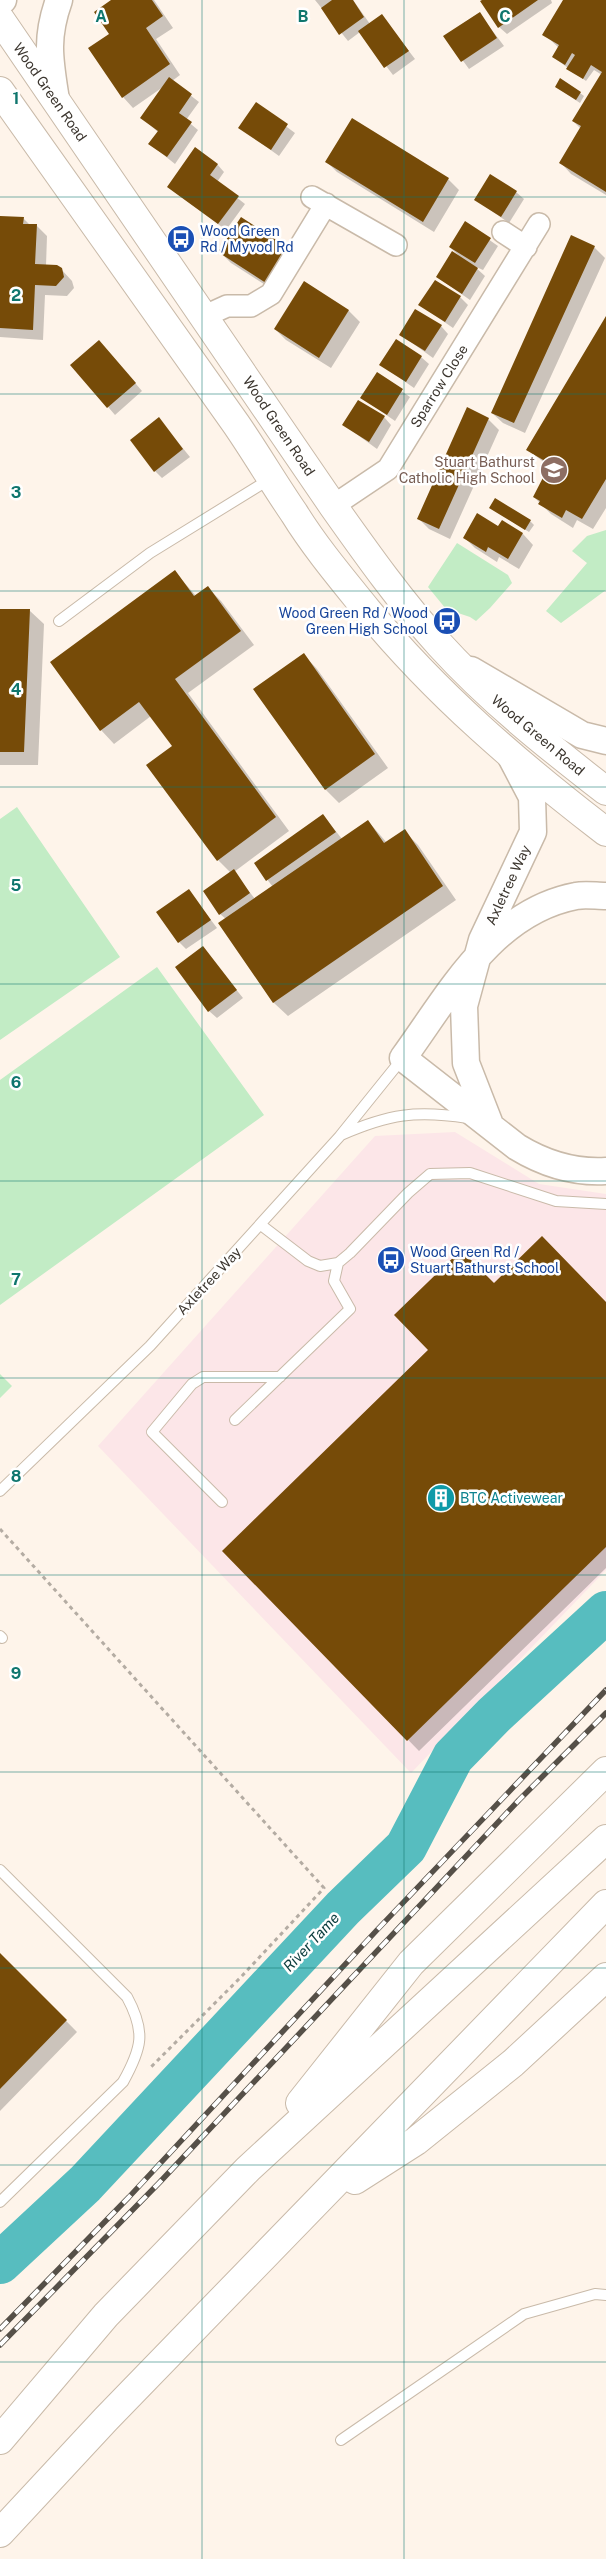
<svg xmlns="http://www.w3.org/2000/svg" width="606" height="2559" viewBox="0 0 606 2559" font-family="'Public Sans',sans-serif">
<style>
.industrial{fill:#fce6e8}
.green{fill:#c2ecc5}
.shadow{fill:#0003}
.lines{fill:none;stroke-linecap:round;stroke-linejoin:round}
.river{stroke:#57bdbf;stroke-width:42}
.building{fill:#764b08}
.service-casing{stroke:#c9baa9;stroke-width:12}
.minor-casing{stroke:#c9baa9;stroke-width:24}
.tertiary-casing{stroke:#c9baa9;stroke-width:29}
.trunk-casing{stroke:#c9baa9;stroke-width:30}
.motorway-casing{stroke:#c9baa9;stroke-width:30}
.path{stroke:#b4aca3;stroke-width:3;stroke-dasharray:4 4;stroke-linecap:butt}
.service{stroke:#fff;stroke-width:10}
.minor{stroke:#fff;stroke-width:21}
.tertiary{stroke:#fff;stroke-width:26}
.trunk{stroke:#fff;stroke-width:28}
.motorway{stroke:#fff;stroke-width:28}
.rail-casing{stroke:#565048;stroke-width:5.5}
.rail{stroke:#fff;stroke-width:4;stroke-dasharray:11;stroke-linecap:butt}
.grid{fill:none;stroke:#0f766e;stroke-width:1;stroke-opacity:0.55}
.labels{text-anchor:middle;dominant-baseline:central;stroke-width:5;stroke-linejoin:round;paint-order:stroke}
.street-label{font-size:14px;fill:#3c362f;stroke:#fff}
.transit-label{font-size:14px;fill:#164399;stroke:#fff;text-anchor:start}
.education-label{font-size:14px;fill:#785e54;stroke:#fff;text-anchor:end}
.culture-label{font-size:14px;fill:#0d838f;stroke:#fff;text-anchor:start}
.water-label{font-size:15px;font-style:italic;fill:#104041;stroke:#fff}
.grid-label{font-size:16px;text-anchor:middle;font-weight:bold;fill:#0f766e;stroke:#fff;stroke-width:5;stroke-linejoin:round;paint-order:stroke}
</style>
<rect width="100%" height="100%" fill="#fef4ea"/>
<!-- industrial -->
<path class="industrial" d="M455 1132 539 1184 606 1194V1570L411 1773 98 1446 375 1136Z"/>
<!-- green -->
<path class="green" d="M606 530V590L561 623 546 611 587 563 572 551 587 536Z
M457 543 508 575 512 583 490 608 476 621 470 617 446 609 428 587Z
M17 807 120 957 0 1040V819Z
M157 967 264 1115 0 1305V1080Z
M0 1374 12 1386 0 1398Z"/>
<!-- shadow -->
<path class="shadow" d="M114 0H154L173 28 156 39 180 75 172 81 199 102 186 120 198 130 175 164 150 144 158 132 142 118 163 87 133 108 123 97 111 34Z
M315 0H353L370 24 382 16 415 59 393 75 360 32 348 41Z
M485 0H551L552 3 507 34 499 27Z
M565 0H606V195L571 174 561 163 581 129 573 121 602 75 594 70 586 81 553 57 559 48 544 34Z
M479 13 504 46 469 69 445 36Z
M556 87 580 93 584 96 580 103Z
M256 104 295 133 279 156 240 128Z
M352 120 448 179 459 190 434 232 337 172 327 162Z
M217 164 224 172 217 182 245 204 226 230 168 187Z
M516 192 524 199 509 223 476 200Z
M0 217 23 218 30 225H36L47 236 46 266 61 269 72 281 74 288 67 296 45 295 43 340 0 337Z
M242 218 281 295 231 263 220 252Z
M465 223 498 246 483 270 474 266 485 276 470 300 437 277 460 257 450 247Z
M594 247 605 258 525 433 503 423 492 413Z
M304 283 349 311 360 322 331 368 286 340 275 329Z
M460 297 468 305 453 328 420 305Z
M606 319V508L593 529 577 520 573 528 551 514 534 497 550 467 527 449Z
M441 326 448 334 433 358 400 334Z
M106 349 142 391 115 415 72 365Z
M421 357 429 364 414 388 381 365Z
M377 374 410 397 395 421 362 398Z
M384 417 391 425 377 449 344 425Z
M159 419 190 457 162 478 155 471Z
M488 419 499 430 450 539 429 529 418 518Z
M490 508 530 521 534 525 529 532Z
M502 522 523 534 533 545 519 569 499 557 497 562 475 548 465 538 498 528Z
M175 572 196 596 207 587 221 601 254 645 188 693 289 831 234 872 255 899 273 887 255 864 323 815 342 839 368 821 387 843 404 831 418 845 456 900 288 1016 274 1003 220 924 226 919 220 914 231 873 218 860 173 746 151 716 114 744 101 730Z
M0 611H30L44 624 38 765H0Z
M304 655 317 669 388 768 339 803 326 790Z
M189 891 217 928 186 949 179 942Z
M202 947 243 998 217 1018 209 1011Z
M494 1285 606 1304V1568L419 1751 224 1551Z
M0 1954 77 2032 0 2111Z"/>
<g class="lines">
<!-- river -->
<path class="river" d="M0 2263 85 2184 343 1908 406 1847 453 1757 494 1715 606 1612"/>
</g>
<!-- building -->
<path class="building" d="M111 0H152L163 16 146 28 170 64 122 98 88 48 109 34 94 12Z
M332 0H353L364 17 339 35 321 8Z
M482 0H538L498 28 480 1Z
M563 0H606V192L559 163 581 126 572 121 602 72 591 65 583 79 566 69 575 55 572 53 565 65 552 57 559 45 542 35Z
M480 12 497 38 461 62 443 36Z
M382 14 409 51 384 68 358 31Z
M169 77 192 94 179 113 192 122 167 157 148 144 158 131 140 118Z
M560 78 581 92 576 100 555 87Z
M256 102 288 124 271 150 238 128Z
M352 118 449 178 423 222 325 162Z
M195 147 218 164 210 175 239 196 218 224 167 187Z
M490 174 517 191 501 217 474 200Z
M0 216 24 217 23 224H37L35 264 57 265 62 268 64 277 56 286 35 285 33 330 0 328Z
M241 217 292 250 269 285 218 252Z
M465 221 491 238 475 263 449 247Z
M571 235 595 246 514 423 491 413Z
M452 251 478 268 462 294 436 277Z
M435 280 461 296 445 322 418 305Z
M304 281 349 310 319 358 274 329Z
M415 309 442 325 425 351 399 335Z
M606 316V479L582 519 566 510 562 518 538 504 540 501 533 497 550 464 526 450Z
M396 339 422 356 406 382 379 365Z
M99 340 136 383 107 408 70 365Z
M377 372 403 389 387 415 360 398Z
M358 400 385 416 369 442 342 425Z
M467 407 489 418 439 529 417 519Z
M159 417 183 449 154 472 130 440Z
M495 498 531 520 525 530 489 508Z
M477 513 498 526 502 520 523 533 508 559 488 547 486 552 463 538Z
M175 570 194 596 208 586 241 631 175 679 276 817 217 861 146 765 172 746 139 702 100 731 50 662Z
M0 609H30L24 752H0Z
M304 653 375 754 325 790 253 689Z
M323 814 336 832 266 881 254 863Z
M368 820 384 843 405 829 443 886 273 1003 218 923Z
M234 869 250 893 219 915 203 891Z
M189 889 211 920 178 943 156 912Z
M203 946 237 990 208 1012 175 967Z
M542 1236 606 1302V1547L407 1741 222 1551 428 1350 394 1315 461 1250 494 1283Z
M0 1953 67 2020 0 2089Z"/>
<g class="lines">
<defs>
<path id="service" d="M59 621 150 553 270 479
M341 1135C389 1114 416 1110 468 1118
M261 1225 308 1261 320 1266 338 1263 350 1253 408 1193 430 1174 470 1173 556 1201 606 1204
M235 1420 350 1309 334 1281 338 1263
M0 1491 150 1346 340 1136 402 1059
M222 1502 152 1432 192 1384 203 1377H280
M0 1636 2 1638
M0 1870 127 1997C146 2032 142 2048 123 2082L0 2202
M341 2440 524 2314 595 2294 606 2295"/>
<path id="minor" d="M312 197 396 245
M503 232 526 247
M205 316 227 306H251L271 294 326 204
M333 506 388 469 539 224"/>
<path id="tertiary" d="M0 2 3 0
M56 100C50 61 45 39 59 0
M471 670 582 735 606 741
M606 896C596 896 585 894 576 896 492 912 449 995 403 1058L517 1147C545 1164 573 1173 606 1171
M489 1122 466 1063 464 1006 482 940 533 832 532 797 511 757"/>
<path id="trunk" d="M0 19 333 506C367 554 401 602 440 645 490 700 548 746 606 791
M0 91 236 424C256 453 274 484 294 513 315 547 342 579 367 610 437 695 519 765 606 832"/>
<path id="motorway" d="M300 2103 411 1963 606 1771
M355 2180 416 2141 513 2063 606 1977
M0 2440 106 2315 248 2169 606 1839
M0 2533 106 2419 606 1904"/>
</defs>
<!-- service casing -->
<use href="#service" class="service-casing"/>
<!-- minor casing -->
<use href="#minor" class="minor-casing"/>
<!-- tertiary casing -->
<use href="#tertiary" class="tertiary-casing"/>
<!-- trunk casing -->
<use href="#trunk" class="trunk-casing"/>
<!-- motorway casing -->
<use href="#motorway" class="motorway-casing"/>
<!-- path -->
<path class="path" d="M0 1529 324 1888 241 1977 150 2068"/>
<!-- service -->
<use href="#service" class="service"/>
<!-- minor -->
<use href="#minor" class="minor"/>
<!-- tertiary -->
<use href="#tertiary" class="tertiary"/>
<!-- trunk -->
<use href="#trunk" class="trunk"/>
<!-- motorway -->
<use href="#motorway" class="motorway"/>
<defs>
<path id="rail" d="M0 2329 129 2197 377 1930 606 1690
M0 2345 159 2183 519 1800 606 1713"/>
</defs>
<!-- rail casing -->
<use href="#rail" class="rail-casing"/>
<!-- rail -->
<use href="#rail" class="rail"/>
</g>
<!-- grid -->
<path class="grid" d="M202 0V2559M404 0V2559M0 197H606M0 394H606M0 591H606M0 787H606M0 984H606M0 1181H606M0 1378H606M0 1575H606M0 1772H606M0 1968H606M0 2165H606M0 2362H606"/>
<!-- icons -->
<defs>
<symbol id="bus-disc" viewBox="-11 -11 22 22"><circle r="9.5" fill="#1a4fb4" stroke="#fff"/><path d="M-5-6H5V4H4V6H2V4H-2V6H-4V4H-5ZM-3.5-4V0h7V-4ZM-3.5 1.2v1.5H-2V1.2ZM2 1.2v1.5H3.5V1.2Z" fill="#fff"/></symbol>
<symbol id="school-disc" viewBox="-11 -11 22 22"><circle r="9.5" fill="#8d6e63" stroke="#fff"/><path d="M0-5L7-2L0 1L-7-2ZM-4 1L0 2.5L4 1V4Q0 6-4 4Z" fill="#fff"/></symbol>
<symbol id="building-disc" viewBox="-11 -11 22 22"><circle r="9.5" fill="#0f9aa8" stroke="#fff"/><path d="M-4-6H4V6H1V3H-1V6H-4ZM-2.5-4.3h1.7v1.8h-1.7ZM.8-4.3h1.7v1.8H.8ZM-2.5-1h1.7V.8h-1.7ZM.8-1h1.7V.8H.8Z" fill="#fff"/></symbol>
</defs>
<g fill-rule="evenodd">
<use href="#bus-disc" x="165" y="223" width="32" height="32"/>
<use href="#school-disc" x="538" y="454" width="32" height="32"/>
<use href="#bus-disc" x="431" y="605" width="32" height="32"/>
<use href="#bus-disc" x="375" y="1244" width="32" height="32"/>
<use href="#building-disc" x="425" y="1482" width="32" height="32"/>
</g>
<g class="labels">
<!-- street labels -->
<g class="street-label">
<text transform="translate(50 92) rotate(55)">Wood Green Road</text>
<text transform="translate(439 386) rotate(-58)">Sparrow Close</text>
<text transform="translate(279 426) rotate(56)">Wood Green Road</text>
<text transform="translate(538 735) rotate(40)">Wood Green Road</text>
<text transform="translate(508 885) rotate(-65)">Axletree Way</text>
<text transform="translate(209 1281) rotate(-47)">Axletree Way</text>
</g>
<!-- transit labels -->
<g class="transit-label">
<text x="200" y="231">Wood Green<tspan x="200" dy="16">Rd / Myvod Rd</tspan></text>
<text x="428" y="613" text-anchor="end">Wood Green Rd / Wood<tspan x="428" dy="16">Green High School</tspan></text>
<text x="410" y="1252">Wood Green Rd /<tspan x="410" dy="16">Stuart Bathurst School</tspan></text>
</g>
<!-- education labels -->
<g class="education-label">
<text x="535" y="462">Stuart Bathurst<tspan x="535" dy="16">Catholic High School</tspan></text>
</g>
<!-- culture labels -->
<g class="culture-label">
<text x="460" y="1498">BTC Activewear</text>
</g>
<!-- water labels -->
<g class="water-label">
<text transform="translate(311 1942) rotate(-47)">River Tame</text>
</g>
</g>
<g class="grid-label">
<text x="101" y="22">A</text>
<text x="303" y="22">B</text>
<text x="505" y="22">C</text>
<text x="16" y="104">1</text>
<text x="16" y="301">2</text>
<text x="16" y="498">3</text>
<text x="16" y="695">4</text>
<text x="16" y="891">5</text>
<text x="16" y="1088">6</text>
<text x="16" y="1285">7</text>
<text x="16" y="1482">8</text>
<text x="16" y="1679">9</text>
</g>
</svg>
